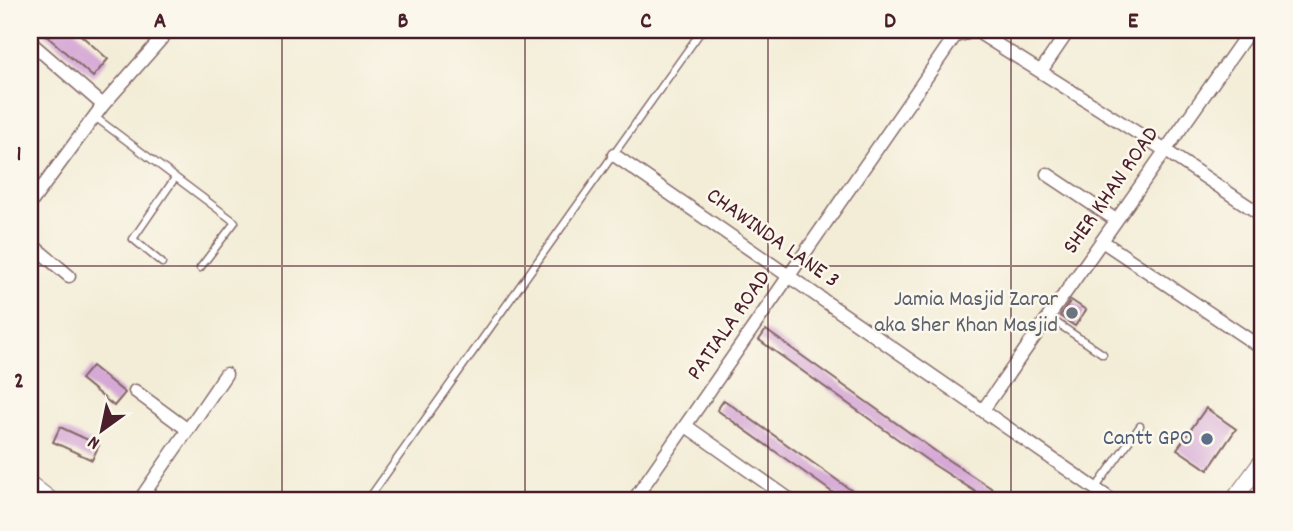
<svg xmlns="http://www.w3.org/2000/svg" width="1293" height="531" viewBox="0 0 1293 531" font-family="Dekko,sans-serif">
<style>
.building{fill:#d5a8d6}
.lines{fill:none;stroke-linecap:round;stroke-linejoin:round}
.lane-casing{stroke:#856767;stroke-width:9}
.street-casing{stroke:#856767;stroke-width:15}
.secondary-casing{stroke:#856767;stroke-width:18}
.lane{stroke:#fff;stroke-width:6}
.street{stroke:#fff;stroke-width:12}
.secondary{stroke:#fff;stroke-width:16}
.grid{fill:none;stroke:#4a1f2b;stroke-width:2;stroke-opacity:0.55}
.worship-dot{fill:#6b7280;stroke:#fbf7ec;stroke-width:2.5}
.service-dot{fill:#5c6f8a;stroke:#fbf7ec;stroke-width:2.5}
.labels{text-anchor:middle;dominant-baseline:central;stroke-width:5;stroke-linejoin:round;paint-order:stroke}
.street-label{font-size:23px;fill:#4a1f2b;stroke:#fbf7ec}
.worship-label{font-size:23px;fill:#5b616d;stroke:#fbf7ec;text-anchor:end}
.service-label{font-size:23px;fill:#4e5e75;stroke:#fbf7ec;text-anchor:end}
.neatline{fill:none;stroke:#4a1f2b;stroke-width:2.5}
.grid-label{font-size:23px;text-anchor:middle;font-weight:bold;fill:#4a1f2b}
</style>
<rect width="100%" height="100%" fill="#fbf7ec"/>
<filter id="ink" filterUnits="userSpaceOnUse"><feTurbulence type="fractalNoise" baseFrequency=".0143" numOctaves="2"/><feDisplacementMap in="SourceGraphic" scale="14" xChannelSelector="R" yChannelSelector="G"/><feConvolveMatrix kernelMatrix="1 2 1 2 8 2 1 2 1" color-interpolation-filters="sRGB"/></filter>
<filter id="wash" filterUnits="userSpaceOnUse"><feTurbulence type="fractalNoise" baseFrequency=".00686" numOctaves="4" result="noise"/><feDisplacementMap in="SourceGraphic" scale="28" xChannelSelector="R" yChannelSelector="G"/><feGaussianBlur stdDeviation="1.57" result="paint"/><feColorMatrix in="noise" values="0 0 0 0 0 0 0 0 0 0 0 0 0 0 0 0 0 1.4 0 .05"/><feComposite in="paint" operator="in"/></filter>
<g filter="url(#wash)">
<rect width="100%" height="100%" fill="#f3edd7"/>
<g id="blocks">
<!-- building -->
<path class="building" d="M40 30H75L108 59 93 77Z
M1071 300 1086 310 1075 326 1060 316Z
M766 330 945 458 1011 501H990L931 463 759 340Z
M92 366 125 393 114 406 81 379Z
M724 400 823 470 866 501H844L825 487 717 410Z
M1206 408 1236 429 1208 470 1177 449Z
M60 427 99 445 92 460 53 442Z"/>
</g>
</g>
<g filter="url(#ink)">
<use href="#blocks" fill-opacity="0" stroke="#856767" stroke-width="2"/>
<g class="lines">
<defs>
<path id="lane" d="M95 117 235 222 200 268
M162 263 133 239 175 178
M1048 317 1103 354
M1095 489 1140 426
M367 501 702 30"/>
<path id="street" d="M30 42 103 105
M1041 71 1069 30
M614 155 1113 501
M1047 174 1116 220
M30 204 103 105 169 30
M1102 241 1263 349
M30 243 69 276
M135 391 188 430
M983 410 1250 30
M686 426 792 501
M139 501 226 374
M633 501 955 36 976 31 1166 151 1263 216"/>
<path id="secondary" d="M30 484 52 501
M1233 501 1263 460"/>
</defs>
<!-- lane casing -->
<use href="#lane" class="lane-casing"/>
<!-- street casing -->
<use href="#street" class="street-casing"/>
<!-- secondary casing -->
<use href="#secondary" class="secondary-casing"/>
<!-- lane -->
<use href="#lane" class="lane"/>
<!-- street -->
<use href="#street" class="street"/>
<!-- secondary -->
<use href="#secondary" class="secondary"/>
</g>
</g>
<!-- grid -->
<path class="grid" d="M282 30V501M525 30V501M768 30V501M1011 30V501M30 266H1263"/>
<!-- markers -->
<circle class="worship-dot" cx="1072" cy="313" r="7"/>
<circle class="service-dot" cx="1207" cy="439" r="7"/>
<g class="labels">
<!-- street labels -->
<g class="street-label">
<text transform="translate(1112 191) rotate(-55)">SHER KHAN ROAD</text>
<text transform="translate(772 239) rotate(35)">CHAWINDA LANE 3</text>
<text transform="translate(730 326) rotate(-55)">PATIALA ROAD</text>
</g>
<!-- worship labels -->
<g class="worship-label">
<text x="1058" y="300">Jamia Masjid Zarar<tspan x="1058" dy="26">aka Sher Khan Masjid</tspan></text>
</g>
<!-- service labels -->
<g class="service-label">
<text x="1193" y="439">Cantt GPO</text>
</g>
</g>
<!-- margin -->
<rect width="1293" height="531" fill="none" stroke="#fbf7ec" stroke-width="77"/>
<!-- north arrow -->
<g transform="translate(102 430) rotate(213)" stroke="#fbf7ec" stroke-width="5" paint-order="stroke">
<path d="M0-5L12 26L0 18L-12 26Z" fill="#4a1f2b"/>
<text y="-10" font-size="19" font-weight="bold" text-anchor="middle" fill="#4a1f2b">N</text>
</g>
<rect x="38" y="38" width="1216" height="454" class="neatline"/>
<g class="grid-label">
<text x="160" y="27">A</text>
<text x="403" y="27">B</text>
<text x="646" y="27">C</text>
<text x="890" y="27">D</text>
<text x="1133" y="27">E</text>
<text x="19" y="160">1</text>
<text x="19" y="387">2</text>
</g>
</svg>
